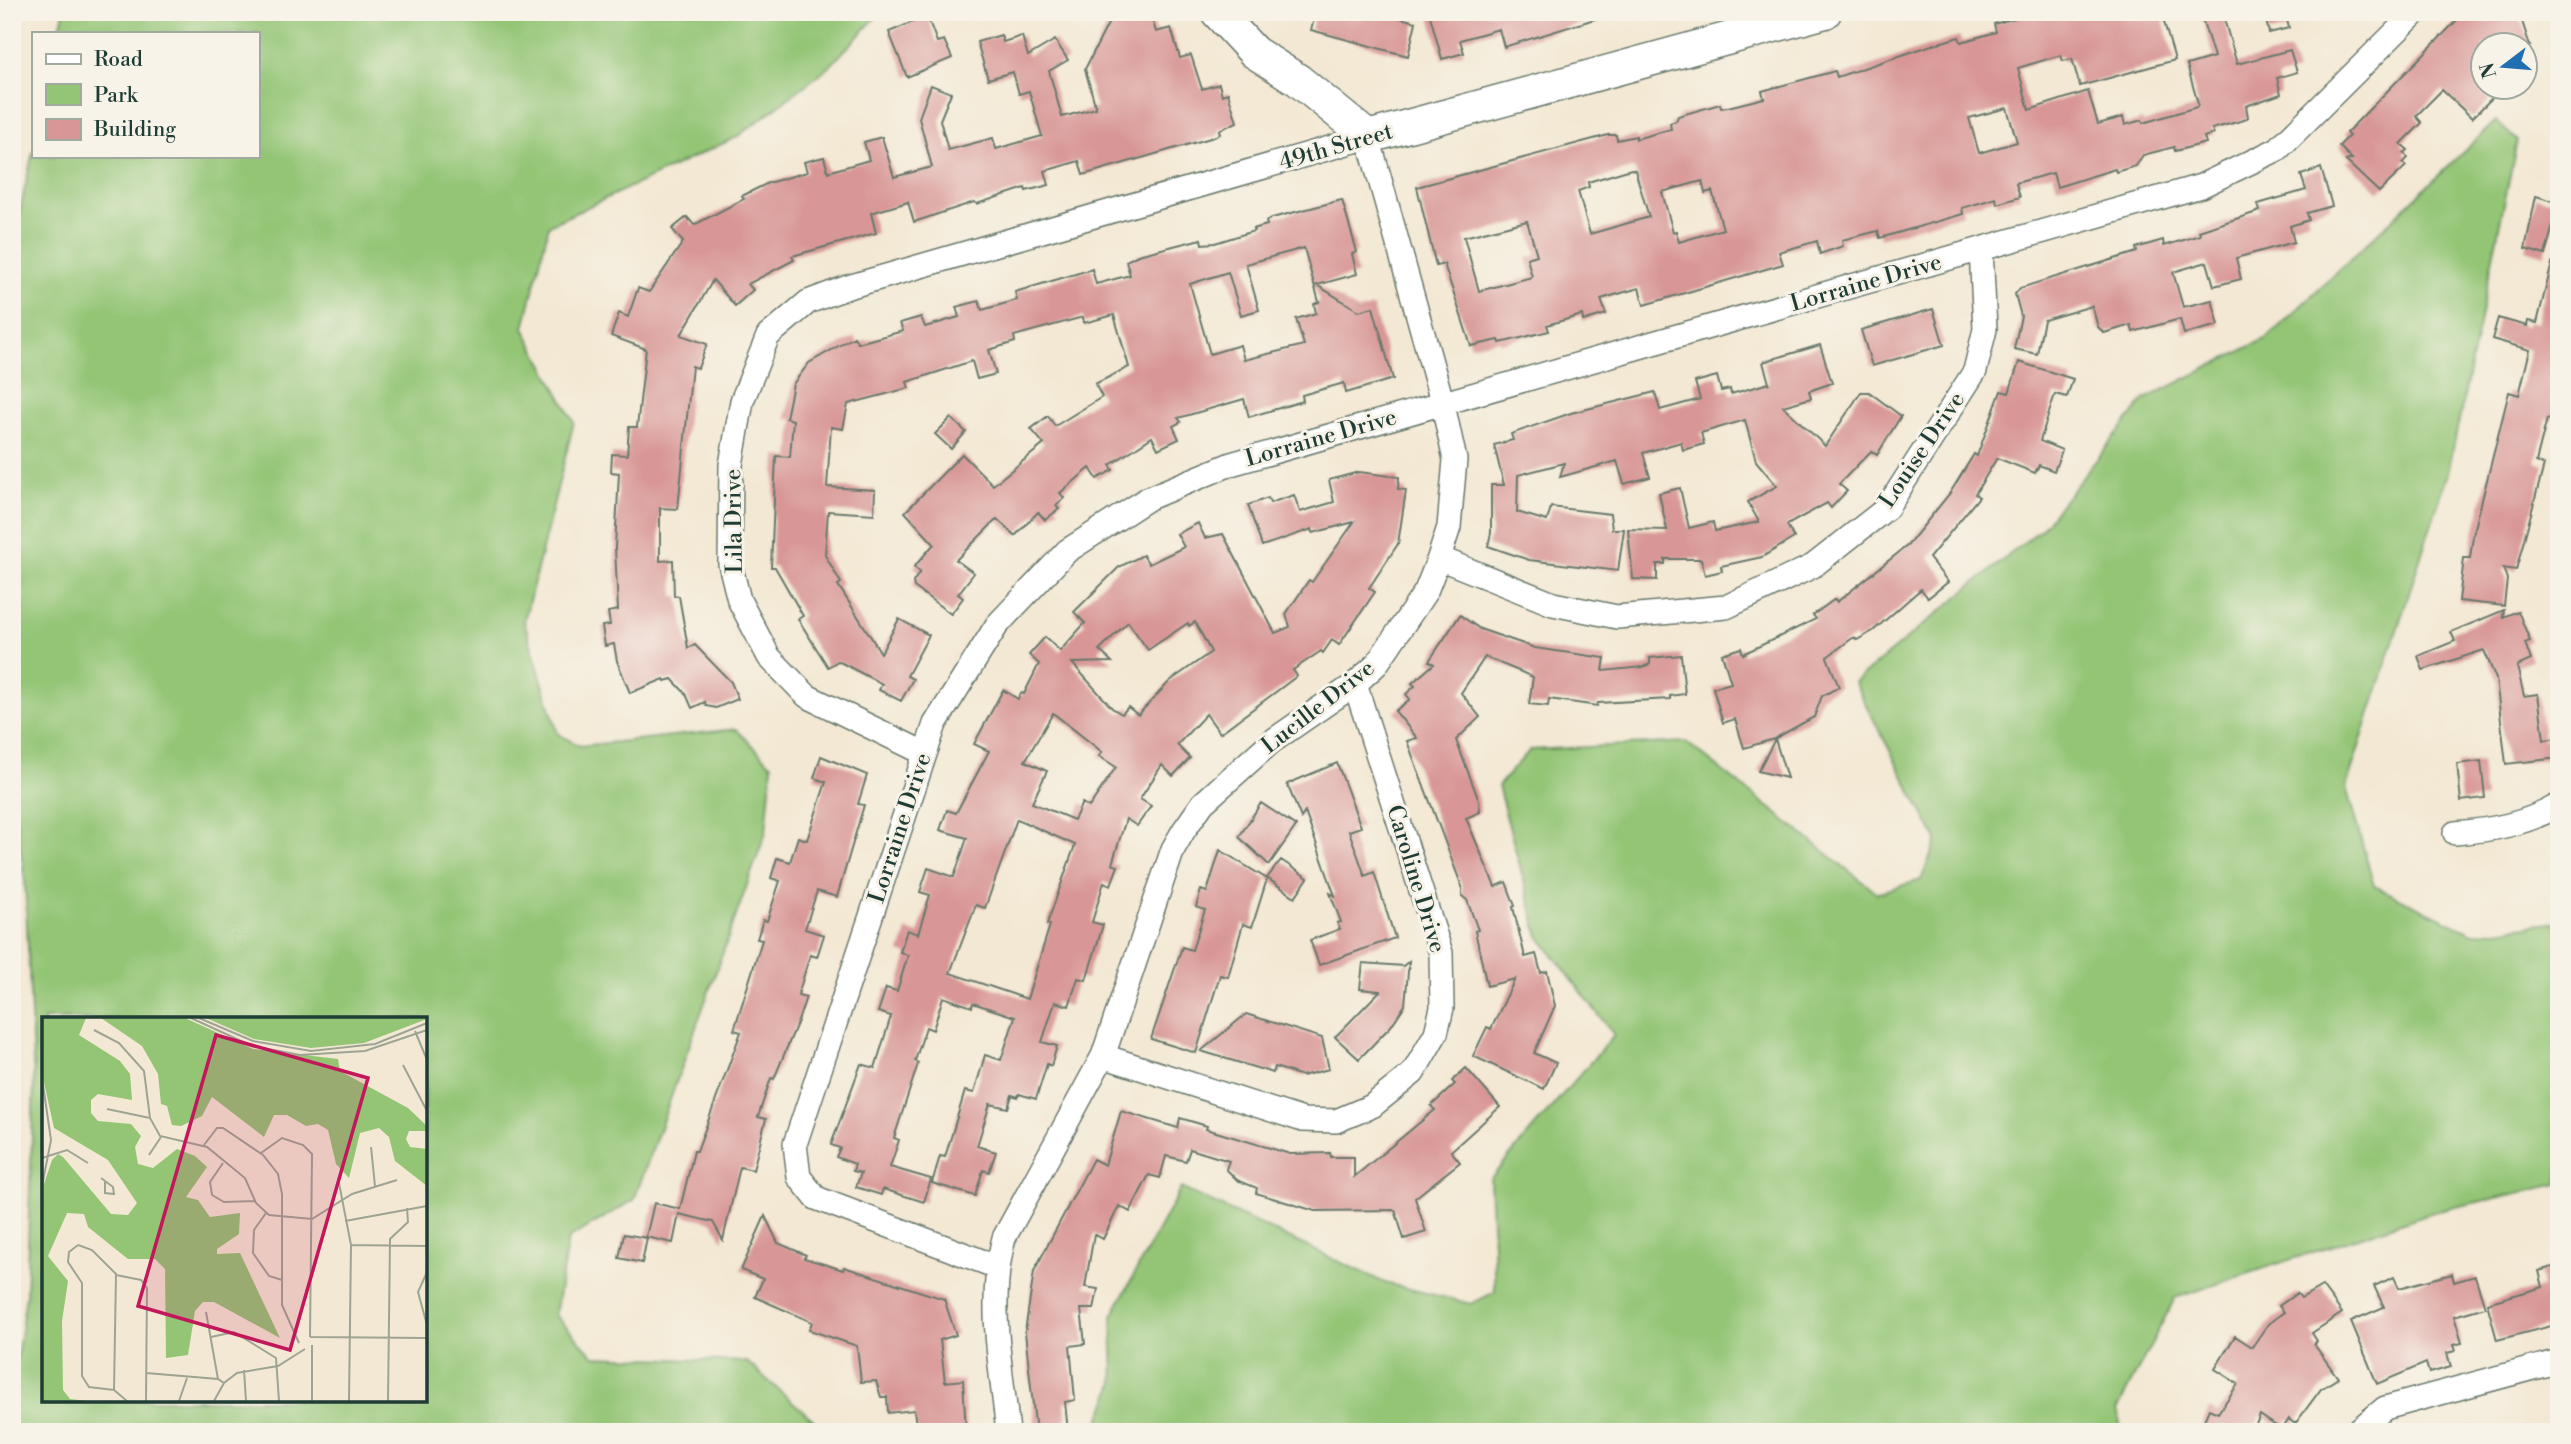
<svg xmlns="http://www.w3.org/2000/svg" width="2571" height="1444" viewBox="0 0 2571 1444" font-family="'Libre Bodoni',serif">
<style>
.green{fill:#93c575;stroke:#598154;stroke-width:2;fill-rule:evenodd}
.building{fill:#d89796;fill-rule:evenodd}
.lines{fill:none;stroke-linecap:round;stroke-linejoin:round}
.street-casing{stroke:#69796c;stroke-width:26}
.secondary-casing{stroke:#69796c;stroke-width:35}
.street{stroke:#fff;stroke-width:23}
.secondary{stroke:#fff;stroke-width:32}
.labels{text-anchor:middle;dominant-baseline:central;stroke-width:6;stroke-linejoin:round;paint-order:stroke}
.street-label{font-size:23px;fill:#1f3d34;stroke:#f7f3e8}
.inset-road{fill:none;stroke:#9ea493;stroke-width:2}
.view{fill:#c2185b;fill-opacity:0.15;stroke:#c2185b;stroke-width:3.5}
.inset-edge{fill:none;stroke:#1f3d34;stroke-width:3.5}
</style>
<rect width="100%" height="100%" fill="#f7f3e8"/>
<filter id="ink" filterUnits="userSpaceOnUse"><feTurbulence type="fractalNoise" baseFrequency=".0143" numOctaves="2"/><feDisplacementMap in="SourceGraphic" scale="14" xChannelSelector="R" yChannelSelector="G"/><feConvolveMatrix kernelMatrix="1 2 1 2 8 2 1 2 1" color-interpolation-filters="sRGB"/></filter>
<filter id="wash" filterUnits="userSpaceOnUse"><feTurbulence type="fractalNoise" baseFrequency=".00686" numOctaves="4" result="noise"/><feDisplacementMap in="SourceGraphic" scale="28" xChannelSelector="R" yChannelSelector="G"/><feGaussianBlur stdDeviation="1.57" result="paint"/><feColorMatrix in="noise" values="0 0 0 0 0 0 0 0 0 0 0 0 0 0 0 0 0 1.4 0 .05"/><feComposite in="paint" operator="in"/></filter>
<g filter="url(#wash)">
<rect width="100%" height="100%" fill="#f3e8d3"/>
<!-- green -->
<path class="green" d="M64 12H881L829 67 737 137 549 225 524 328 574 422 524 621 558 734 580 746 736 729 772 765 766 832 634 1200 568 1239 555 1315 594 1356 747 1362 827 1432H12V1393L26 1294 34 1083 25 881 12 787V247L33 151V156H257V33H59ZM44 1019H425V1400H44Z
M2496 121 2517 141 2448 473 2346 787 2374 886 2473 933 2559 922V1184L2433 1212 2175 1298 2117 1410 2122 1432H1095L1114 1384 1112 1316 1181 1188 1385 1283 1471 1304 1495 1292 1490 1179 1614 1035 1539 936 1498 786 1530 750 1686 742 1877 893 1921 880 1937 840 1854 682 2042 528 2145 399 2267 338Z"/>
<g id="blocks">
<!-- building -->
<path class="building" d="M1114 12H1150L1156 32 1171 28 1180 58 1191 55 1202 89 1219 84 1222 95 1228 93 1237 122 1219 130 1220 134 1214 137 1083 175 1079 161 1045 171 1049 185 1026 191 1025 188 977 204 974 202 914 222 908 202 871 213 876 233 792 256 794 260 748 284 753 290 735 306 713 280 681 335 707 344 698 368 692 366 678 509 660 508V561L673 560 674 596H679L688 648 695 645 731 682 738 699 716 708 706 706 705 702 692 708 686 694 672 679 665 681 664 679 630 693 617 661 614 644 605 646 602 626 610 625 608 612 618 610 615 547 619 473 611 472 612 454 627 455 629 427H637L646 349 611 336 619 313 628 317 638 288 649 292 683 242 672 229 687 217 694 225 744 199 742 196 768 183 807 172 804 162 824 157 828 172 869 160 864 142 882 137 894 177 932 167 919 118 931 85 951 93 940 120 948 150 993 138 996 149 1042 136 1029 91 1019 94 1013 72 988 79 977 42 1001 35 1003 42 1022 36 1028 56 1055 40 1068 60 1049 71 1062 117 1096 108 1085 69Z
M1316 12H1350L1370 17 1371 12H1377L1416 22 1408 56 1311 30Z
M1429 12H1597L1598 18 1504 47 1499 29 1460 40 1464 53 1442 59Z
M2036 12H2161L2175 60 2080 86 2072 59 2063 61 2061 55 2018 68 2029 110 2088 91 2098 124 2123 117 2125 125 2142 120 2143 123 2197 107 2198 104 2187 65 2214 57 2200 12H2222L2237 64 2290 50 2297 72 2277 78 2281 94 2246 106 2248 117 2244 120 2212 129 2214 134 2204 137 2206 143 2175 151 2174 147 2143 155 2136 166 2116 172 2115 169 2057 187 2053 173 2016 183 2020 197 1997 204 1996 198 1962 208 1963 214 1880 238 1878 231 1842 240 1843 246 1820 254 1817 241 1779 252 1783 264 1644 305 1639 288 1601 299 1606 314 1583 321 1582 315 1547 325 1549 331 1500 343 1499 340 1471 346 1444 264 1436 266 1417 187 1608 135H1616L1617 140 1636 136V139L1671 129 1670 123 1676 121 1678 116 1720 104 1721 108 1728 107 1764 98 1762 91 1835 71 1837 77 1932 45 1959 37 1961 42 1996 32 1994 24ZM2007 108 2017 142 1979 153 1969 118ZM1631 169 1635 170 1649 217 1590 234 1578 191 1589 187 1588 182ZM1702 181 1705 193 1712 191 1723 229 1679 242 1676 231 1673 232 1662 192ZM1527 221 1537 255 1527 258 1532 277 1479 291 1464 237Z
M2264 12H2285L2289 28 2269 33Z
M2465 12H2519L2530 46H2483V88H2502L2472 118 2442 90 2416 116 2422 123 2401 144 2408 150 2404 153 2408 158 2403 163 2406 166 2379 192 2346 161 2352 159 2339 146 2349 136 2346 133Z
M927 16 937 42 944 40 952 58 907 77 889 32Z
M2321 168 2332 206 2307 213 2309 220 2290 226 2294 242 2236 258 2241 279 2214 286 2207 262 2173 272 2183 307 2212 300 2219 325 2184 334 2180 319 2133 332 2131 325 2104 333 2098 327 2092 306 2044 320 2037 354 2014 349 2021 316 2015 294 2020 288 2137 252 2136 248 2163 240 2164 246 2200 235 2199 231 2260 211 2258 204 2306 190 2301 175Z
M2536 196 2559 203 2545 255 2525 249Z
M1342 200 1357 252 1352 254 1357 274 1317 285 1359 311 1373 307 1393 379 1346 393 1344 383 1302 395 1303 401 1249 417 1244 399 1178 418 1181 422 1173 426 1179 439 1158 449 1152 437 1110 465 1113 470 1097 479 1090 468 1060 493 1064 498 1056 506 1059 509 1045 520 1038 512 1015 536 997 519 956 560 974 573 958 594 963 598 951 614 914 587 913 582 920 572 914 567 934 544 905 512 962 454 993 485 1044 444 1031 429 1048 416 1055 426 1102 397 1095 384 1129 367 1114 315 1084 323 1083 317 1014 336 1015 342 989 350 996 374 977 379 972 361 907 382 909 388 848 404 843 429 831 427 827 487 875 490 874 514 828 511 825 555 841 583 838 585 881 653 899 619 929 635 907 676 913 679 901 701 879 690 882 684 838 661 828 667 798 619 803 616 775 567H771L776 456 790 457 793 420 786 418 793 384 809 363 854 337 858 343 903 331 900 323 921 317 925 327 959 317 956 307 979 301 982 310 1017 300 1015 292 1092 269 1096 284 1130 275 1126 261 1138 255 1201 239 1202 244 1215 243 1254 231 1253 229 1267 225 1266 221 1272 218ZM1304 248 1319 302 1314 304 1316 313 1296 319 1304 345 1244 360 1240 345 1210 354 1190 284 1228 272 1241 315 1259 310 1246 264Z
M2552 263 2559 264V373L2552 400 2558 402 2553 420 2547 419 2536 462 2544 465 2516 570 2503 568 2507 579 2504 606 2459 601 2464 558H2470L2473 536 2509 392 2519 395 2530 350 2492 339 2498 318 2527 326 2528 321 2537 323Z
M1933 309 1944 345 1872 366 1861 330Z
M1820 345 1832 383 1809 391 1811 398 1783 406 1825 446 1861 392H1869L1901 416 1877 455 1871 451 1839 484 1847 491 1831 508 1827 503 1787 525 1794 538 1762 557 1721 566 1722 571 1705 575 1701 559H1665V564H1657V580L1633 579 1628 529 1667 530 1659 493 1680 488 1689 528 1713 522 1715 531 1759 522 1748 502 1777 486 1756 461 1745 420 1701 433 1704 444 1683 450 1681 442 1643 453 1650 477 1624 484 1617 461 1560 477 1564 463 1518 475 1517 512 1547 521 1551 507 1610 514 1612 529H1624L1618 571 1529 560 1488 546 1491 533V485H1504L1494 445 1513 440 1511 434 1571 413 1655 392 1660 410 1700 399 1695 382 1717 376 1721 391 1730 389 1731 394 1769 383 1763 362Z
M2019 362 2073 379 2067 397 2055 394 2040 441 2062 450 2054 471 2039 465 2035 473 1997 458 1975 494 1979 497 1929 558 1948 582 1928 598 1921 589 1873 631 1857 640 1854 637 1827 657 1839 687 1822 696 1814 717 1774 739 1744 748 1735 719 1723 723 1713 688 1731 683 1722 654 1741 648 1743 654 1816 619 1813 615 1835 599 1837 602 1908 545 1950 493 1974 454 1977 456 2001 391 2009 393Z
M951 418 966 432 951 449 935 434Z
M1359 472 1399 477 1398 489 1406 490 1398 544 1369 588 1375 592 1339 645 1332 640 1323 653 1321 651 1293 670 1297 676 1265 700 1220 733 1206 714 1177 745 1190 758 1173 776 1162 765 1140 799 1151 806 1137 826 1126 819 1112 864 1118 866 1111 885 1104 882 1092 922 1103 925 1086 980 1078 978 1069 1006 1055 1002 1042 1042 1057 1046 1051 1066 1047 1064 1036 1099 1019 1094 1018 1097 1012 1095 1008 1108 990 1104 977 1146 996 1152 989 1172 983 1170 975 1196 932 1183 940 1156 945 1157 965 1091 974 1093 985 1055 1001 1060 1015 1017 973 1003 972 1007 943 997 933 1030 926 1027 915 1061 918 1063 917 1067 894 1138 899 1140 890 1167 931 1179 924 1202 883 1189 881 1195 856 1187 861 1173 853 1171 855 1164 836 1157 840 1148 831 1145 861 1064 875 1068 891 1016 878 1012 886 988 897 991 908 955 900 952 907 930 918 934 930 895 920 892 928 868 954 877 967 838 940 830 947 810 956 813 989 751 974 744 1003 690 1018 699 1021 693 1024 694 1039 664 1029 655 1045 637 1060 651 1085 623 1074 612 1119 567 1143 555 1149 564 1184 547 1177 534 1198 523 1205 538 1223 534 1275 633 1290 627 1286 614 1309 580 1312 582 1354 522 1313 533 1312 529 1262 546 1248 505 1268 498 1270 503 1294 495 1300 512 1334 502 1329 480ZM1128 622 1148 650 1188 623 1189 626 1195 622 1211 652 1170 681 1138 715 1128 707 1122 714 1112 708 1072 663 1112 662 1099 650ZM1053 713 1102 752 1099 756 1116 767 1089 807 1082 803 1074 820 1032 803 1047 771 1025 761ZM1017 819 1075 845 1047 924 1050 925 1027 999 950 973 976 905 985 908Z
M2504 610 2503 617 2518 611 2530 641 2525 643 2531 660 2517 666 2524 696 2538 694 2544 740 2559 738V758L2506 764 2496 679 2484 650 2423 670 2418 656 2455 641 2451 632Z
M1460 615 1480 629 1535 648 1605 658 1603 671 1643 667 1650 664V658L1681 655 1685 694 1670 696V699L1598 703 1597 706 1549 699 1548 706 1529 704 1533 677 1485 657 1461 693 1480 717 1456 740 1479 801 1480 812 1466 818 1495 887 1506 882 1515 906 1513 907 1525 957 1536 954 1541 973 1547 971 1555 1006 1534 1053 1556 1063 1544 1089 1473 1056 1487 1027 1491 1029 1515 979 1487 986 1475 931 1478 930 1467 900 1462 896V887L1407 741 1417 738 1395 711 1410 699 1406 694 1415 686 1412 683 1434 664 1429 661Z
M1775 739 1787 778 1758 771Z
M821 756 867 775 858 804 864 805 837 897 817 891 805 929 824 935 817 957 810 955 798 995 806 997 798 1021 774 1079 771 1078 758 1117 766 1119 753 1170 740 1167 723 1240 713 1222 679 1214 673 1243 646 1237 654 1203 680 1209 694 1151H697L741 1032 734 1030 762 940 757 939 763 920 767 921 780 881 771 878 777 858 790 862 798 837 807 840 826 782 814 778Z
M2481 761 2485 798 2461 801 2457 764Z
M1337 763 1361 827 1349 831 1365 876 1374 872 1395 938 1319 965 1310 940 1340 929 1337 923 1341 922 1330 893 1335 896 1305 812 1301 818 1287 784Z
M1261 803 1296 826 1269 865 1239 837Z
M1220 850 1267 879 1252 927 1243 924 1228 977 1220 975 1196 1053 1151 1039 1182 947 1192 950 1205 910 1196 907 1201 890 1207 892Z
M1281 860 1308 878 1295 897 1267 878Z
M1409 961 1405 1005 1391 1026 1359 1059 1335 1037 1380 991 1360 989 1363 963 1403 966Z
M1246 1014 1322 1038 1329 1069 1302 1076 1275 1067 1273 1073 1201 1051Z
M1466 1068 1500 1107 1451 1151 1460 1162 1415 1198 1426 1232 1404 1239 1395 1210 1315 1211 1256 1193 1257 1188 1237 1180 1226 1169 1229 1161 1190 1149 1186 1161 1166 1156 1160 1178 1149 1175 1130 1212 1119 1206 1103 1239 1094 1234 1085 1287 1098 1289 1094 1309H1081L1085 1344 1070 1346 1075 1400 1065 1402 1068 1432H1036L1025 1332 1034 1271 1093 1159 1105 1165 1121 1111 1178 1128 1180 1118 1207 1126 1206 1129 1290 1154 1330 1153 1331 1157H1354V1177L1435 1110 1431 1106 1455 1084 1452 1081Z
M765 1216 778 1243 806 1255 804 1258 843 1270 844 1267 944 1299 956 1335 940 1340 945 1382 963 1380 966 1432H917L914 1410 888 1413 887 1397H881L876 1381 861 1382 857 1346 809 1330 812 1322 755 1297 763 1279 741 1270Z
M624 1234 647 1238 642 1263 619 1258Z
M2559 1265V1324L2497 1340 2487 1303 2543 1287 2539 1271Z
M2452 1274 2454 1282 2475 1276 2485 1307 2454 1316 2462 1343 2453 1345 2455 1351 2447 1353 2451 1367 2429 1373 2426 1363 2377 1384 2351 1321 2384 1307 2374 1286 2394 1277 2399 1288Z
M2322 1286 2342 1313 2312 1333 2317 1341 2314 1344 2338 1378 2321 1389 2295 1424 2289 1419 2282 1430 2260 1415 2254 1429 2259 1432H2199L2209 1409 2218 1413 2238 1384 2215 1369 2235 1336 2252 1347 2268 1324 2284 1312 2279 1306 2297 1293 2301 1298Z"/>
</g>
</g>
<g filter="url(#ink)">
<use href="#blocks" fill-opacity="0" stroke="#69796c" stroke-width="2"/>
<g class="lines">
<defs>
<path id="street" d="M1439 558 1553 604 1617 617 1726 607 1813 566 1887 508 1975 371 1985 329 1981 249
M924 753 807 696 769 657 739 600 730 564 731 465 742 401 768 336 808 302 848 287 1368 137 1443 405 1455 460 1449 527 1439 558 1426 591 1376 665 1355 684 1271 742 1203 803 1184 830 1173 849 1103 1056 1004 1238C987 1302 1001 1367 1008 1432
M2455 833C2493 830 2526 824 2559 805
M1103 1056 1303 1120 1336 1121 1372 1106 1413 1073 1436 1033 1442 1008 1441 953 1355 684
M997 1267 816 1198 799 1177 795 1144 935 724 997 625 1067 551 1149 498 1231 464 2201 186 2278 149 2416 12
M2356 1432 2385 1408 2559 1361"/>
<path id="secondary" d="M1217 12 1254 52 1298 80 1368 137 1825 12"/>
</defs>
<!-- street casing -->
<use href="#street" class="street-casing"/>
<!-- secondary casing -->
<use href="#secondary" class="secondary-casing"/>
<!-- street -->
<use href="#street" class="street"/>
<!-- secondary -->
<use href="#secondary" class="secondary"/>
</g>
</g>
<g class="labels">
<!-- street labels -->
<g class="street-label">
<text transform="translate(1336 147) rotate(-16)">49th Street</text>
<text transform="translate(1866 283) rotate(-16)">Lorraine Drive</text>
<text transform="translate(1321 438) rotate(-16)">Lorraine Drive</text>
<text transform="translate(1922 450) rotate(-56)">Louise Drive</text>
<text transform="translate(734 521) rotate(-91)">Lila Drive</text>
<text transform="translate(1318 707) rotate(-38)">Lucille Drive</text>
<text transform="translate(900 828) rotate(-72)">Lorraine Drive</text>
<text transform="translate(1416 879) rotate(73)">Caroline Drive</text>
</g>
</g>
<!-- overview -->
<g transform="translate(42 1017)">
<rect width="385" height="385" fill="#f3e8d3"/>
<path d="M0 1H44L37 18 78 44 88 57 90 83 56 77 49 83V96L56 104 89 107 99 119 93 130 96 147 111 151 135 132 153 139 165 150 144 180 156 183 168 200 198 196 197 217 175 232V237L198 236 238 321 172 285H161L153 294 146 338 124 341 123 252 113 242H86L46 210 42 197 25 196 6 239 26 264 20 304 21 373 28 382 46 384H0V173L10 143 16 137 21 140 69 197 86 198 95 186 66 143 12 111 0 56ZM59 1H143L211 32 296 42 298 54 366 91 385 109V114H367L364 122 368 130 385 132V169L353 144 347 120 337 111 318 116 307 161 294 147 286 113 276 107 264 109 245 98H232L222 120 170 80 160 99 139 109 130 108 125 89 119 87 116 57 100 29ZM164 1H385V2L322 26 269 31 212 22Z" fill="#93c575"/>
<path class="inset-road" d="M149 1 210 29 258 38 323 34 385 13M157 1 211 24 269 34 333 27 385 6M52 13 77 26 102 54 108 101 118 119 165 130 203 161 214 186 227 198 270 202 310 177 355 163M373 14 385 43M361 48 385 94M0 61 9 123 0 169M65 92 108 101M162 128 175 111H181L221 138 236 157 240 177V288L257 326M329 130 333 169M219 136 240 121 261 128 270 137 268 320M107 138 119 120M0 141 25 133 46 146M181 146 168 165 170 178 182 185 213 184M59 161 71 170 72 177 63 176V165M297 166 309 228 307 384M224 196 212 213 211 236 227 259 240 263M303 204 385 189M36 228 27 235 26 245 40 266V359L47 370 72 373 85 384M36 228 50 233 74 257 72 373M309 228 385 229M385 255 376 275 385 308M74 258 99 263 105 271 104 384M164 295 176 362M169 320 192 315 234 341 237 384M268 320 385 321M202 353 204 384M104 356 176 362 182 366M137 384 145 361M172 384 182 366 195 356 236 349 263 332M270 384V328M346 384 348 222 366 205 365 191"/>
<path class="view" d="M174 18 326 61 248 333 96 289Z"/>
<rect width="385" height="385" class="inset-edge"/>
</g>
<!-- margin -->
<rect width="2571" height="1444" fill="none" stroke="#f7f3e8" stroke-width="42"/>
<!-- legend -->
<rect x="32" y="32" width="228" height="126" fill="#f7f3e8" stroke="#a1aaa0" stroke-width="2"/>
<rect x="46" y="54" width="35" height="10" fill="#ffffff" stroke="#a1aaa0" stroke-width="2"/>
<text x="94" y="66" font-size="21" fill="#1f3d34">Road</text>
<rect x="46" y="84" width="35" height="21" fill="#93c575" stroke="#a1aaa0" stroke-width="2"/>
<text x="94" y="102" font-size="21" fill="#1f3d34">Park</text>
<rect x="46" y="119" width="35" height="21" fill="#d89796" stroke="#a1aaa0" stroke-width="2"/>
<text x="94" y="136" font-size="21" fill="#1f3d34">Building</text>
<!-- north arrow -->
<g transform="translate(2504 66) rotate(254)"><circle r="33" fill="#f7f3e8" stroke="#a1aaa0" stroke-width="2"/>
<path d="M0-5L12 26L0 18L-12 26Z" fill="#1f6fb2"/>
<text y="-10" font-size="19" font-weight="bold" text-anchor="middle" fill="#1f3d34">N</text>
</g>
</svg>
